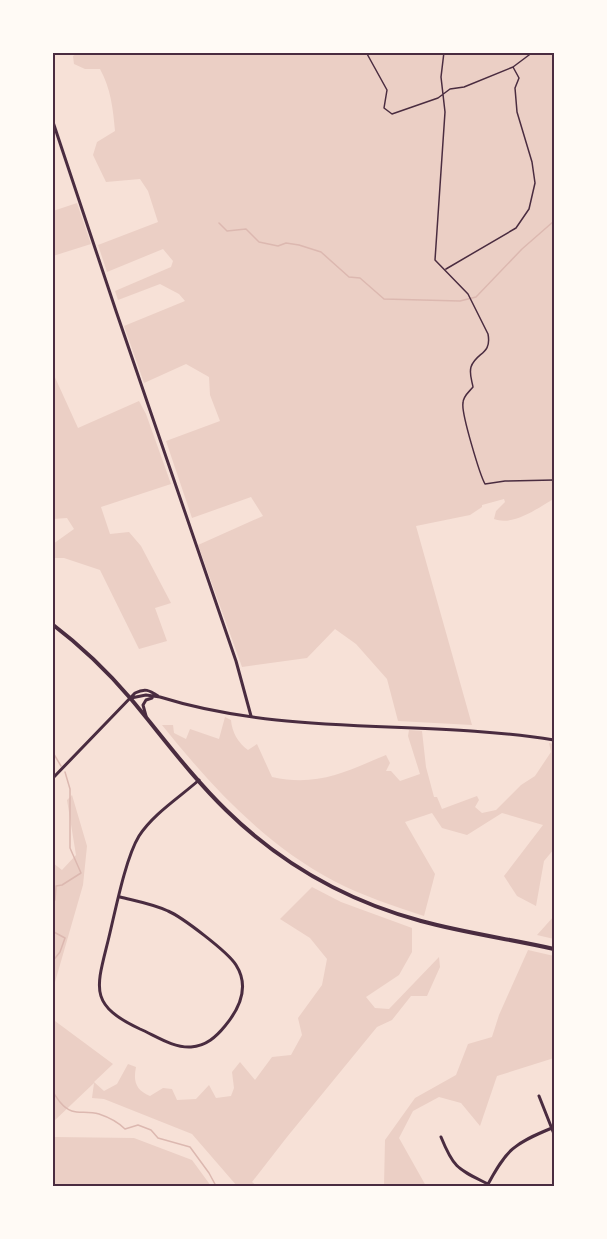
<svg xmlns="http://www.w3.org/2000/svg" width="607" height="1239" viewBox="0 0 607 1239" font-family="Ubuntu,sans-serif">
<style>
.green{fill:#ebcfc5}
.lines{fill:none;stroke-linecap:round;stroke-linejoin:round}
.stream{stroke:#dcb8b0;stroke-width:1.5}
.path{stroke:#4a2c40;stroke-width:1.5}
.minor{stroke:#4a2c40;stroke-width:3}
.tertiary{stroke:#4a2c40;stroke-width:3}
.secondary{stroke:#4a2c40;stroke-width:4}
.neatline{fill:none;stroke:#4a2c40;stroke-width:2}
</style>
<rect width="100%" height="100%" fill="#f7e1d7"/>
<!-- green -->
<path class="green" d="M79 52 554 53V504L552 500C536 509 514 526 494 519L496 511 505 502 504 499 482 505V507L470 515 416 526 472 725 398 721 387 679 356 644 335 629 307 658 242 667 198 545 263 516 251 497 192 518 166 441 220 421 210 395 209 377 186 364 144 383 124 326 185 301 179 294 160 284 118 300 115 291 171 267 173 261 163 249 107 272 98 245 158 222 148 191 140 179 106 182 93 155 97 142 115 131C113 109 111 89 100 69H85L74 64 73 56Z
M77 203 91 244 53 256V211Z
M53 373 78 428 139 401 146 414 171 484 101 507 110 534 129 532 141 546 171 603 155 608 167 641 139 649 100 570 64 558H53V544L74 529 67 518 53 519Z
M225 717 231 720C232 732 238 743 248 750L257 744 272 777C317 787 345 772 386 755L390 763 386 771H391L400 781 420 774 408 736 409 730 422 731 426 767 434 797H437L442 809 477 796 479 800 475 807 482 813 496 810 521 785 535 776 551 752 549 743 554 744V849L544 861 536 906 517 896 504 876 543 825 502 813 467 835 442 828 432 813 405 822 435 874 424 916C394 906 363 896 334 881 264 844 211 786 162 725H173L174 733 186 739 190 729 219 739Z
M72 795 87 846 83 885 53 989V863L62 870 76 855 67 800Z
M312 887 341 902 412 928V952L399 975 366 997 375 1008 389 1009 439 957 440 967 427 996H411L392 1020 377 1027 287 1137 252 1182 257 1186H237L192 1134 104 1099 92 1098 94 1083 53 1122V1016L55 1021 113 1064 94 1082 104 1091 117 1084 128 1064 136 1067C133 1082 136 1090 150 1096L163 1088 172 1089 177 1100 196 1099 209 1085 216 1098 231 1096 234 1088 232 1072 240 1062 255 1080 272 1057 291 1055 302 1035 298 1018 322 985 327 959 310 938 280 919Z
M554 916V939L537 935Z
M528 950 554 956V1058L497 1076 480 1126 461 1103 439 1097 413 1111 399 1138 426 1186H384L385 1140 415 1098 456 1075 468 1044 492 1037 499 1015Z
M54 1137 134 1138 192 1160 211 1186H53Z"/>
<g class="lines">
<!-- stream -->
<path class="stream" d="M219 223 227 231 246 229 259 242 278 246 286 243 299 245 321 252 349 277 360 278 384 299 460 301 476 297 522 249 554 221
M52 751 61 766
M52 901 55 900 56 886 62 885 81 873 70 848V789L65 772
M52 931 65 938 60 952 52 962
M52 1089C54 1095 56 1097 60 1102 73 1118 83 1109 99 1114 108 1117 118 1122 125 1129L138 1125 151 1130 158 1138 190 1147 209 1173 216 1186"/>
<!-- path -->
<path class="path" d="M366 52 387 90 384 108 392 114 438 98 450 89 464 87 513 67 533 52
M444 52 441 77 445 112 435 260 468 294 488 334C492 355 476 352 471 367 469 374 472 381 473 387 469 392 463 396 463 403 461 413 480 475 485 484L505 481 554 480
M446 269 516 228 529 209 535 183 532 162 517 112 515 88 519 78 513 67"/>
<!-- minor -->
<path class="minor" d="M52 119 116 311 236 661 251 716
M120 897C136 901 153 904 168 911 182 917 228 952 236 965 250 987 240 1008 225 1026 216 1037 206 1046 191 1047 173 1048 156 1036 140 1029 89 1005 96 989 108 941 115 913 125 859 139 836 153 814 180 797 199 780
M539 1096 554 1134
M441 1137C454 1169 458 1169 488 1184
M487 1186C507 1149 513 1144 552 1128"/>
<!-- tertiary -->
<path class="tertiary" d="M131 698 146 695 160 697C288 737 423 719 554 740
M146 716 143 705 146 700 152 698
M52 779 135 693C145 688 149 690 158 696"/>
<!-- secondary -->
<path class="secondary" d="M52 624C81 646 108 672 131 699 162 736 191 776 226 810 280 863 347 901 421 921 465 933 510 939 554 949"/>
</g>
<!-- border -->
<rect width="607" height="1239" fill="none" stroke="#fffaf5" stroke-width="108"/>
<rect x="54" y="54" width="499" height="1131" class="neatline"/>
</svg>
